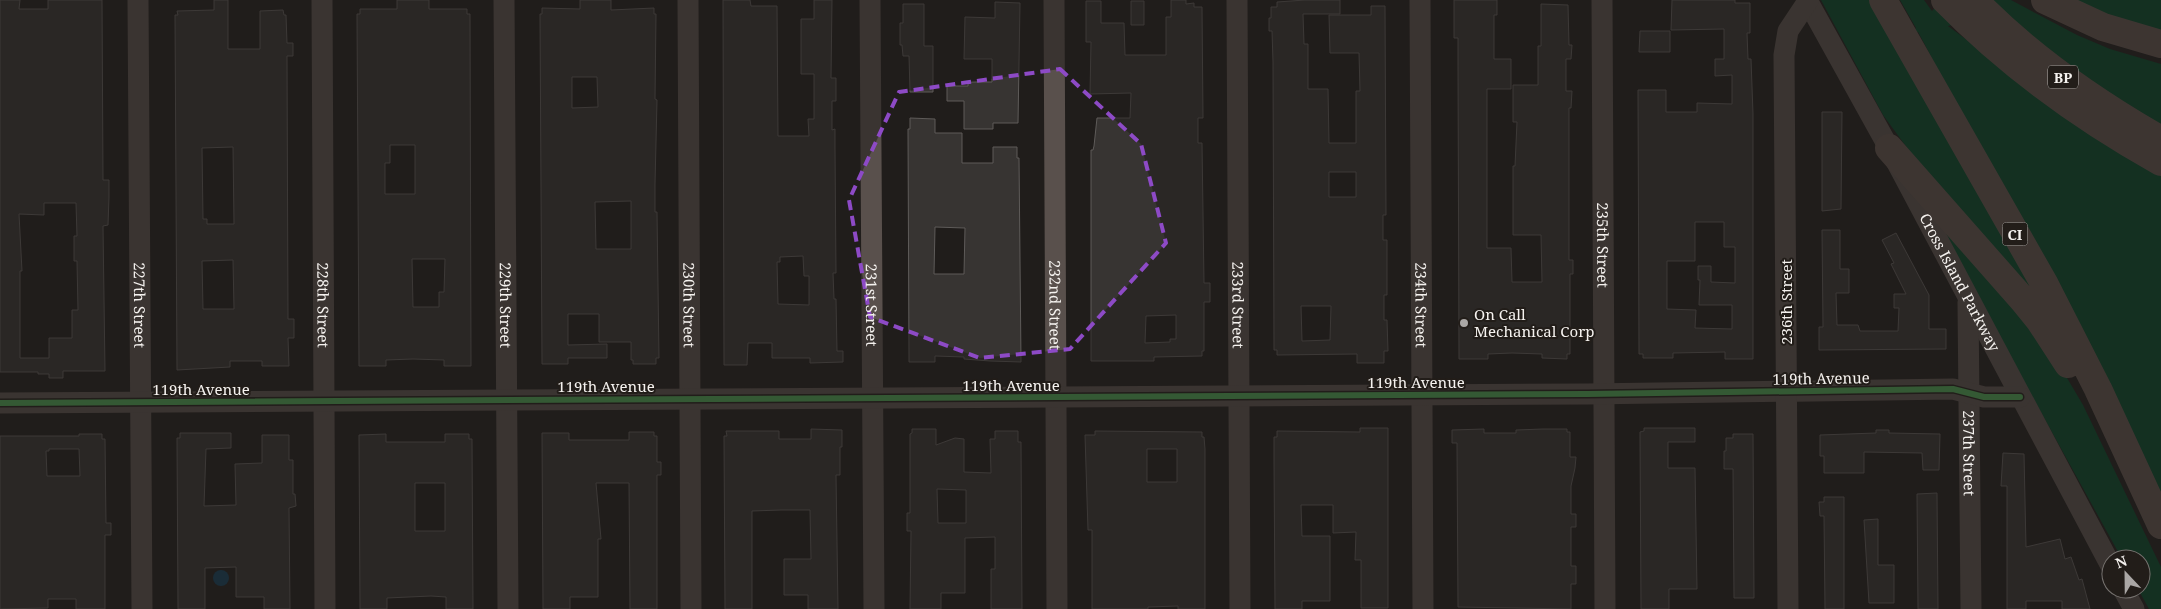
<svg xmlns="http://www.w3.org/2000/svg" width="2161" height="609" viewBox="0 0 2161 609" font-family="'Noto Serif',serif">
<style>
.green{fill:#054729}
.water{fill:#123f59}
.building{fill:#373432;stroke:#5e5b59;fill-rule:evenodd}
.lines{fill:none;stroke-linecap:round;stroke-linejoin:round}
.minor{stroke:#59504c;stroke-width:21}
.highway{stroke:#61534d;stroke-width:28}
.cycleway-casing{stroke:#221d19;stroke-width:9}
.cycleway{stroke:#4ca352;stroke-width:6}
.marked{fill:none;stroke:#8d4ac6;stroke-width:4;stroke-dasharray:10 6;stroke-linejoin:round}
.poi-dot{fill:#aaa7a5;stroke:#221d19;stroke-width:2}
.labels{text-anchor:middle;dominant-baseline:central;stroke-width:4;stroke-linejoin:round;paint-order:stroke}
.shield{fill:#221d19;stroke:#b6b2af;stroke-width:1}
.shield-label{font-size:14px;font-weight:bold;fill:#f5f2ef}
.street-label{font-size:15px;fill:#f5f2ef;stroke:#221d19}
.poi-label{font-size:15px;fill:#f5f2ef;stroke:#221d19;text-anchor:start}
</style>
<rect width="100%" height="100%" fill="#201d1b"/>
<!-- green -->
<path class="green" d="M1821 0H1871L2027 272 2039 311 1952 209 1883 115Z
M1900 0H1924L1932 11 1942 0H2011L2077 35 2110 49 2161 64V129L2135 114 2002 14 1948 26 2035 90 2161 170V506L1924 43 1918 32 1910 34 1916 28Z
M2067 0H2161V34Z
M1935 213 2040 332 2083 405 2161 567V609H2149L2138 589H2141V559H2122L2006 349Z"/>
<!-- water -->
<path class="water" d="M213 578a8 8 0 1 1 16 0a8 8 0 1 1-16 0Z"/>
<!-- building -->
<path class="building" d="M0 0H20L19 9H48V0H102L103 180H109V197L108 225 103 226 105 371H63V378H49V374H38V372H0ZM44 203H76L77 236H74V261H77L78 310H72V338H49V358H20V271H22L19 214 44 215Z
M214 0H228V49H260V11L283 10 284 15H286L287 43H293V56H287L288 319H294V338H288L289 366H262V361H230V367L177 370 175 15H178L177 11 214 10ZM233 147 234 224H207V219H203L202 148ZM233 260 234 309H203L202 261Z
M397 0H429V9H467V14H470L471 366H444V360L413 359 386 360V366H359L357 14H360V9H397ZM390 145H415V194H385V163H390ZM412 259H445L444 292H439V307H413Z
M580 0H611V10L654 8V14H656L655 99 657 100 655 184V212H657L659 358H656V364H633V360H631V342H599V314H568V345L607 344V358H568V364H542L540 14H542V8L580 9ZM572 77H597L598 107 572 108ZM631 201V249H596L595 202Z
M723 0H750L751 6H777L778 136H809L808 119H814V74H801V19H814V0H832L831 78H836V101H832V130L835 129V148L836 273H833L834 299H836L837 351H843V362L810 363V358H772V343H748L747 365H724ZM803 256 804 276H809V305L778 304 777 262H780V257Z
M1171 0H1186V4L1194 3V7H1202L1203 118H1198V143H1202L1204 283H1210V302H1204V351H1202V356L1154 357V361H1091V150H1093L1094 146 1097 118H1130L1131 93 1090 94 1091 42H1086V1H1101V23H1124L1125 55H1166V17H1171ZM1176 315V339H1170V342L1145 343 1146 316Z
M1305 0H1340V14H1303L1304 44H1308V89H1328L1329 143H1356V91H1360L1359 53H1330L1329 15H1371V6H1385L1386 215H1383V240H1387V295H1384V320H1387L1388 351H1384V363H1357V354L1277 355V350H1274L1273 62 1272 31H1269V18H1271V7H1277V2ZM1329 172H1356V197H1329ZM1301 306H1331L1330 340 1302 341Z
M1454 0H1497V15H1494V59H1511V89H1487V248H1511L1512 282H1542L1541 235H1513V166H1515L1517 122H1513V85H1538V46H1541V4L1568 5 1569 45H1572L1571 59H1566V91H1572L1571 108H1569V260H1573V274H1570V354H1567V359L1542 358V354L1512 353 1488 354V359H1459L1458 62V38H1454Z
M1672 0H1735V3H1750V33H1747L1748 59H1751L1753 114V359H1725V352L1673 353V358H1643V354H1639L1638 90H1666V112H1697V103L1732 104V75L1715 76V59H1724V29L1671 30ZM1695 222H1724V247H1735V283L1711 282V266H1698V280H1700L1699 305H1732V329L1695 328 1696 310 1667 309V261H1695Z
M1131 1H1144V25H1131Z
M995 2 1020 3 1018 123H993V129H964V101H947V86H968V82H992V59H964L965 17 995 18Z
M903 4H924V46H933V92H910L909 56H903L902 45H900V23H903Z
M1640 31H1670V52H1639Z
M1822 112H1842L1841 209 1822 211Z
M910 118 935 119V133H962V163H993V147H1017V158H1019L1021 362 990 361 964 359V357L935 356V362H909L908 129H910ZM935 227 965 228 964 274H934Z
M1822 230H1840V269H1849V293H1836L1837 325H1858L1860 331H1898L1899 308H1894V294H1906L1891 264 1894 263 1882 240 1896 233 1929 295V329H1946V349L1819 350V327H1823Z
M1360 428H1388V608H1361V560H1355L1356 532 1333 533V505H1301L1302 536H1330V601H1302V609H1275L1274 459V437H1277V431L1360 432Z
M1644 428H1695V442H1668V468H1695L1697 589H1669V609H1641L1640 432 1644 431Z
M811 429 842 430V447H840V475H836L838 609H808V595H784V559H811L810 510H781L752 511V609H725L724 436H727L726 431H779V439H811Z
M912 429H936V445L955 438 964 439V472L991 473 990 439H995V431H1018V442H1021L1022 609H991V569H995V537L965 538V593H941V609H910L911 531H907V513H910V434L912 433ZM937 489 966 490V523H938Z
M1484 429V433H1516V430L1543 429H1567V432H1570V457H1576L1575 468 1571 486V514H1576V527H1571V566H1576V584H1571V609L1458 607 1457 443H1452V430Z
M1876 430H1889V433L1940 434 1939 470H1923L1922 453 1864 452V473H1824V456H1820V435L1876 433Z
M1095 431 1202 432V437H1204L1205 449V609H1178V606L1148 607V609H1092V530H1088L1085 435H1095ZM1147 449H1177V482H1147Z
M629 432H654V436H657V462H661V475H657V609H630L629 483H596L601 539H598V597H570V609H543L542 433H569V440H629Z
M180 433H231V448L206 449 204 506 236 505 235 464 262 463V435H289V460H293V494H295L296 506 289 508 290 609H264V597H236V567L205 568V609H178L177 438H180Z
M79 434H102V439H105L106 523H111V535H105V609H76V599H48V608L0 609V436H79ZM49 449H79L80 476H47L46 451H49Z
M386 434V442H445V434H469V439H472L473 609H446V597L431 596 387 598V609H360L359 435ZM415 483H445V531H415Z
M1733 434H1753L1754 598H1734L1733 469H1724V451H1726V438H1733Z
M2003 453 2024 454 2026 547 2060 539 2065 559 2071 557 2079 580 2082 579 2090 609H2062V601H2026V609H2007V486H2001Z
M1937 493 1938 609H1918L1917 494Z
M1824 497H1844V609H1825L1824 516H1820L1819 502H1824Z
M1878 519V565H1894V603H1869L1864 520Z"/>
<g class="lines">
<!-- minor -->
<g class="minor">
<path id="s1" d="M138 0 142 609"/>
<path id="s2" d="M322 0 325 609"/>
<path id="s3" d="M504 0 508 609"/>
<path id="s4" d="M688 0 691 609"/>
<path id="s5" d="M870 0 874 609"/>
<path id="s6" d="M1054 0 1057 609"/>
<path id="s7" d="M1237 0 1240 609"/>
<path id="s8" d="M1420 0 1423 609"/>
<path id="s9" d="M1602 0 1605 609"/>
<path id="s10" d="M1807 0 1889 148 2111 566"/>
<path id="s11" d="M1968 302 1971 609"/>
<path d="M0 403 1587 394 1953 389 1984 397H2020"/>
<path d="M2123 589 2134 609"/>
<path d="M1788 609 1784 55 1788 31 1808 1"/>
</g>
<!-- highway -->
<path class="highway" d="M1883 0 2045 285 2098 389 2161 525
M1945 0C2009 65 2082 118 2161 162
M1974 0C2028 56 2093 101 2161 140
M2045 0 2103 27 2161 44
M1889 148 2023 300 2040 321 2068 364"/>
<defs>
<path id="cycleway" d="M0 403 1587 394 1953 389 1984 397H2020"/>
</defs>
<!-- cycleway casing -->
<use href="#cycleway" class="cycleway-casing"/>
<!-- cycleway -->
<use href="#cycleway" class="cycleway"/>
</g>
<!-- marked area -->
<path d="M0 0H2161V609H0ZM1060 69 1141 144 1166 243 1070 349 980 358 870 317 849 200 899 92Z" fill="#201d1b" fill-opacity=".55" fill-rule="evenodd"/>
<path class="marked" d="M1060 69 1141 144 1166 243 1070 349 980 358 870 317 849 200 899 92Z"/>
<!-- markers -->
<circle class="poi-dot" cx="1464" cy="323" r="5"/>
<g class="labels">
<!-- shield labels -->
<g class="shield">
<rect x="2048" y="65.5" width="30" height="23" rx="4"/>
<rect x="2002.5" y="222.5" width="25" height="23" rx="4"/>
</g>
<g class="shield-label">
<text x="2063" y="77">BP</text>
<text x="2015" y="234">CI</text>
</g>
<!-- street labels -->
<g class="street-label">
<text stroke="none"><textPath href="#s9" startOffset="245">235th Street</textPath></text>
<text stroke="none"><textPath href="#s10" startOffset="321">Cross Island Parkway</textPath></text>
<text transform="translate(1786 302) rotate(-90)">236th Street</text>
<text stroke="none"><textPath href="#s2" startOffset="305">228th Street</textPath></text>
<text stroke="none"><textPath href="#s4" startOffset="305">230th Street</textPath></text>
<text stroke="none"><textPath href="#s1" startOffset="305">227th Street</textPath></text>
<text stroke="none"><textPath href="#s3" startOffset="305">229th Street</textPath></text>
<text stroke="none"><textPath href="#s5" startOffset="305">231st Street</textPath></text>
<text stroke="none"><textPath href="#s6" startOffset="305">232nd Street</textPath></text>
<text stroke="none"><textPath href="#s7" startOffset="305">233rd Street</textPath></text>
<text stroke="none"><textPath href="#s8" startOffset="305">234th Street</textPath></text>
<text transform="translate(1821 378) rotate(-1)">119th Avenue</text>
<text x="1416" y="382">119th Avenue</text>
<text x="1011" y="385">119th Avenue</text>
<text x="606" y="386">119th Avenue</text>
<text x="201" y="389">119th Avenue</text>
<text stroke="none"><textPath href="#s11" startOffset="151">237th Street</textPath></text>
</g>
<!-- poi labels -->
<g class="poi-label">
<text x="1474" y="314">On Call<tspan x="1474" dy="17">Mechanical Corp</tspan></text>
</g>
</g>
<!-- north arrow -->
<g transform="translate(2126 574) rotate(338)"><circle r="24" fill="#221d19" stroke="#76726f"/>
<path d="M0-4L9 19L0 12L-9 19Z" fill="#aaa7a5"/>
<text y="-8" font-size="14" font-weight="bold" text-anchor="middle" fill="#f5f2ef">N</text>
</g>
</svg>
